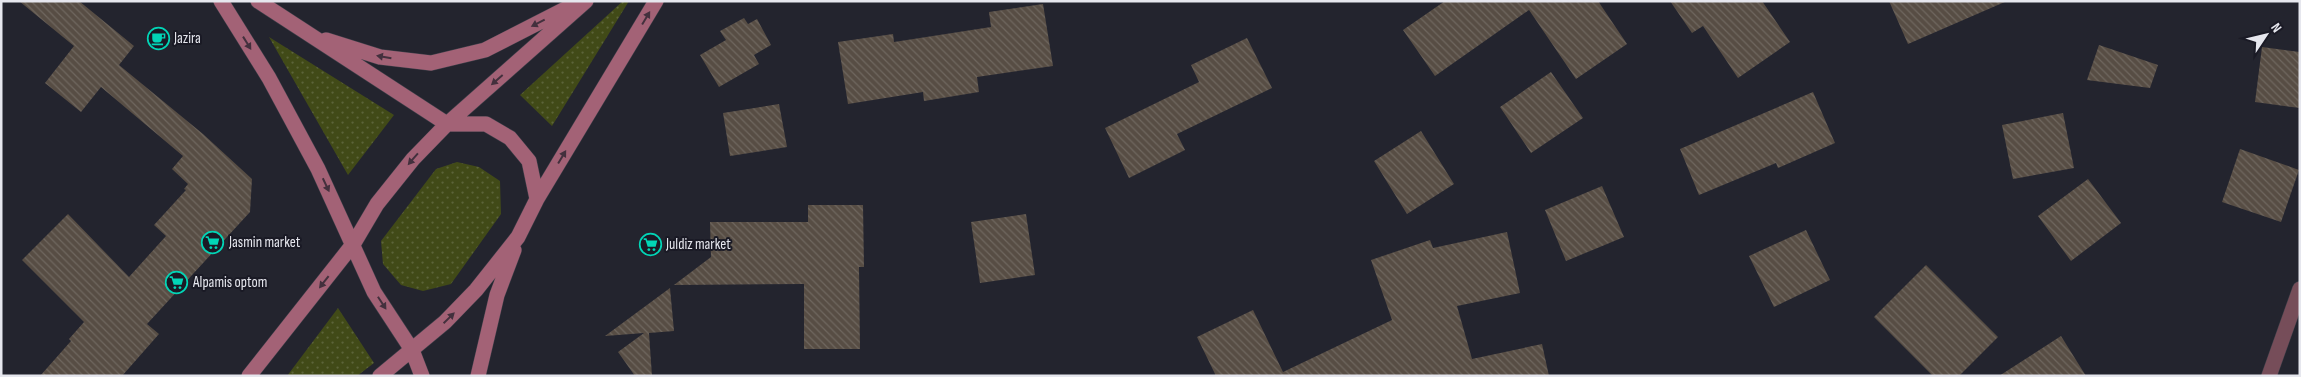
<svg xmlns="http://www.w3.org/2000/svg" width="2301" height="377" viewBox="0 0 2301 377" font-family="'Sofia Sans Condensed',sans-serif">
<style>
.grass{fill:url(#grass-dots)}
.building{fill:url(#building-back-hatch)}
.lines{fill:none;stroke-linecap:round;stroke-linejoin:round}
.street-casing{stroke:#3e3f49;stroke-width:16}
.secondary-casing{stroke:#3e3f49;stroke-width:16}
.street{stroke:#764d59;stroke-width:15}
.secondary{stroke:#a36276;stroke-width:15}
.oneway{fill:#43303d}
.labels{text-anchor:middle;dominant-baseline:central;stroke-width:4;stroke-linejoin:round;paint-order:stroke}
.poi-label{font-size:15px;fill:#e6e7ee;stroke:#1a1a25;text-anchor:start}
</style>
<defs>
<pattern id="grass-dots" width="8" height="8" patternUnits="userSpaceOnUse" patternTransform="scale(1.25)"><rect width="8" height="8" fill="#414a17"/><path d="M2 2h.1M6 6h.1" fill="none" stroke="#5c6439" stroke-width="1.8" stroke-linecap="round"/></pattern>
<pattern id="building-back-hatch" width="6" height="6" patternUnits="userSpaceOnUse" patternTransform="scale(1.25)"><rect width="6" height="6" fill="#574d44"/><path d="M-1 5l2 2M0 0l6 6M5-1l2 2" fill="none" stroke="#6f675f"/></pattern>
</defs>
<rect width="100%" height="100%" fill="#23242e"/>
<!-- grass -->
<path class="grass" d="M623 1H629L552 126 520 95Z
M269 37 394 115 348 175Z
M457 162 479 167 500 181 501 214 451 284 423 291 401 285 383 264 381 241 436 169Z
M338 308 374 363 357 376H287Z"/>
<!-- building -->
<path class="building" d="M19 1H79L134 46 119 65 203 134 252 179 250 212 147 324 159 334 122 376H40L71 341 69 339 84 322 22 260 68 214 129 277 166 236 154 225 186 190 184 189 188 184 172 169 183 156 101 87 81 112 45 83 74 46Z
M1445 1H1598L1627 44 1576 79 1529 10 1435 76 1403 30Z
M1670 1H1762L1790 42 1738 78 1703 26 1692 33Z
M1889 1H2007L1908 44Z
M1043 4 1053 66 977 77 979 92 924 101 923 92 848 104 838 42 893 34 894 42 991 27 989 12Z
M744 18 748 24 757 19 771 45 754 55 759 64 719 87 700 55 726 40 720 31Z
M1247 38 1272 88 1177 134 1185 150 1129 178 1105 128 1199 82 1191 65Z
M2099 45 2158 65 2150 88 2087 80Z
M2262 47 2300 52V108L2255 102Z
M1551 72 1583 118 1531 153 1500 107Z
M1813 92 1835 143 1778 168 1776 163 1699 195 1680 149Z
M779 104 787 147 730 156 723 113Z
M2063 113 2074 168 2013 179 2002 125Z
M1421 131 1454 184 1407 214 1374 161Z
M2240 149 2299 170 2281 222 2222 202Z
M2088 179 2121 223 2071 261 2038 216Z
M1602 186 1624 237 1566 261 1545 210Z
M808 205H863L864 267H859L860 349H804V284L674 285 711 257 710 222H808Z
M1026 214 1035 275 980 283 971 222Z
M1806 230 1830 280 1774 307 1749 256Z
M1507 232 1520 293 1457 306 1472 359 1542 344 1549 376H1216L1197 337 1253 310 1283 372 1392 320 1371 260 1430 240 1433 248Z
M1926 265 1998 337 1959 376H1933L1874 317Z
M670 288 674 331 649 333 652 376H635L618 352 644 333 605 336Z
M2061 336 2086 376H1999Z"/>
<g class="lines">
<defs>
<path id="street" d="M2269 376 2300 289"/>
<path id="secondary" d="M221 1 269 78 318 169 374 292 412 350 422 376
M258 1 447 124H486L510 138 529 161 537 199
M326 40 380 57 431 63 485 50 573 5
M249 376 354 243 377 204 413 159 447 124 586 1
M380 376 445 322 476 290 518 237 537 199 656 1
M478 376 497 295 514 250"/>
</defs>
<!-- street casing -->
<use href="#street" class="street-casing"/>
<!-- secondary casing -->
<use href="#secondary" class="secondary-casing"/>
<!-- street -->
<use href="#street" class="street"/>
<!-- secondary -->
<use href="#secondary" class="secondary"/>
</g>
<!-- one-way arrows -->
<defs><path id="oneway-solid" d="M-6-.8H1V-3.2L6.5 0L1 3.2V.8H-6Z" transform="scale(1.25)"/></defs>
<g class="oneway">
<use href="#oneway-solid" transform="translate(646 18) rotate(-59)"/>
<use href="#oneway-solid" transform="translate(538 23) rotate(153)"/>
<use href="#oneway-solid" transform="translate(247 43) rotate(58)"/>
<use href="#oneway-solid" transform="translate(384 57) rotate(-170)"/>
<use href="#oneway-solid" transform="translate(497 80) rotate(139)"/>
<use href="#oneway-solid" transform="translate(562 157) rotate(-59)"/>
<use href="#oneway-solid" transform="translate(413 159) rotate(131)"/>
<use href="#oneway-solid" transform="translate(326 185) rotate(65)"/>
<use href="#oneway-solid" transform="translate(324 282) rotate(128)"/>
<use href="#oneway-solid" transform="translate(382 303) rotate(57)"/>
<use href="#oneway-solid" transform="translate(449 318) rotate(-44)"/>
</g>
<!-- icons -->
<defs>
<symbol id="cafe-ring" viewBox="-11 -11 22 22"><circle r="9.5" fill="#1a1a25" stroke="#02d5b6" stroke-width="1.5"/><path d="M-5.5-4.5H6V0H3Q3 3.5 0 3.5H-2.5Q-5.5 3.5-5.5 0ZM3-3.2v2h1.7v-2ZM-6 4.5H4V6H-6Z" fill="#02d5b6"/></symbol>
<symbol id="supermarket-ring" viewBox="-11 -11 22 22"><circle r="9.5" fill="#1a1a25" stroke="#02d5b6" stroke-width="1.5"/><path d="M-6-5.5h2.5l.6 2H6L4.5 2H-2.5L-4.4-4H-6ZM-1.5 3.2a1.3 1.3 0 1 0 .1 0ZM3 3.2a1.3 1.3 0 1 0 .1 0Z" fill="#02d5b6"/></symbol>
</defs>
<g fill-rule="evenodd">
<use href="#cafe-ring" x="146" y="26" width="25" height="25"/>
<use href="#supermarket-ring" x="200" y="230" width="25" height="25"/>
<use href="#supermarket-ring" x="638" y="232" width="25" height="25"/>
<use href="#supermarket-ring" x="164" y="270" width="25" height="25"/>
</g>
<g class="labels">
<!-- poi labels -->
<g class="poi-label">
<text x="174" y="38">Jazira</text>
<text x="229" y="242">Jasmin market</text>
<text x="666" y="244">Juldiz market</text>
<text x="193" y="282">Alpamis optom</text>
</g>
</g>
<!-- border -->
<rect width="2301" height="377" fill="none" stroke="#e6e7ee" stroke-width="5"/>
<!-- north arrow -->
<g transform="translate(2266 35) rotate(55)" stroke="#1a1a25" stroke-width="4" paint-order="stroke">
<path d="M0-4L9 19L0 12L-9 19Z" fill="#e6e7ee"/>
<text y="-8" font-size="14" font-weight="bold" text-anchor="middle" fill="#e6e7ee">N</text>
</g>
</svg>
